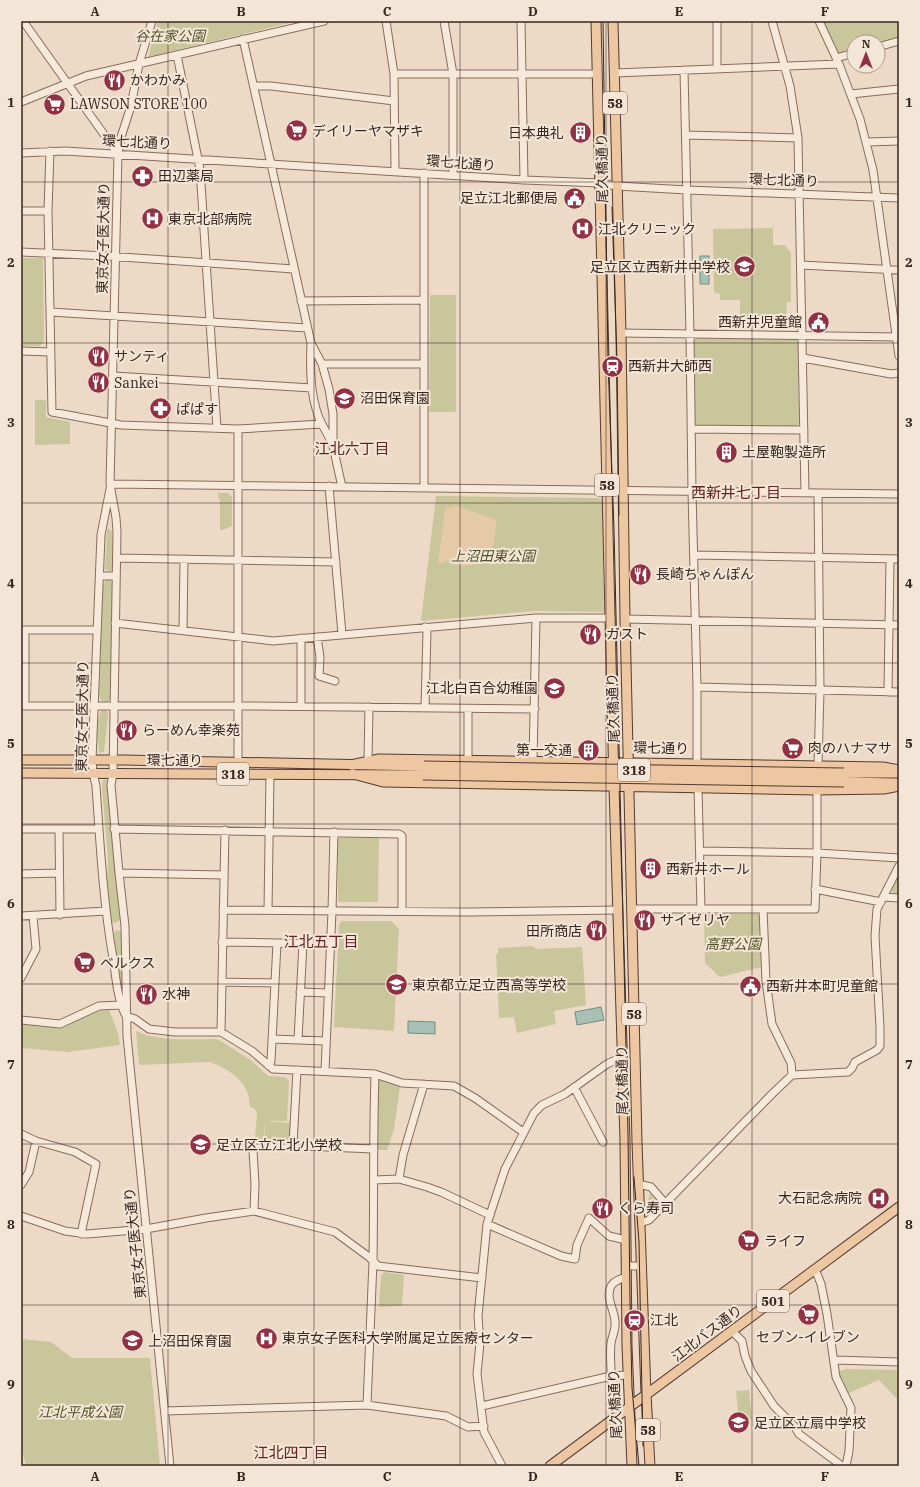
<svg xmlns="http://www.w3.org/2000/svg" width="920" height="1487" viewBox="0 0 920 1487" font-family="'IBM Plex Serif','Noto Sans JP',serif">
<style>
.green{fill:#cac69c}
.sand{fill:#e6c9a7}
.water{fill:#a8c0b5;stroke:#6f8e81}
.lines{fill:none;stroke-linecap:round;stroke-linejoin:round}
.minor-casing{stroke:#876c5e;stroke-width:9}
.major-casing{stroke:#553b31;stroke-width:11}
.minor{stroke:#f7e9da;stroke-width:7}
.major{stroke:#ecc7a2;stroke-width:9}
.tram{stroke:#382720;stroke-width:1}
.major-bridge-casing{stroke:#553b31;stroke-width:11;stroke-linecap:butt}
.major-bridge{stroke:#ecc7a2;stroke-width:9}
.grid{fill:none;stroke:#382720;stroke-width:1;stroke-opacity:0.55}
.labels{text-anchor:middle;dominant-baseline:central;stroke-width:4;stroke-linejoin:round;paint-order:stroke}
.shield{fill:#f4e6d7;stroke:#706057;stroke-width:1}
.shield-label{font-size:13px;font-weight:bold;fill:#382720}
.park-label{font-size:14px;font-style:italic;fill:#505328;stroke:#f4e6d7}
.poi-label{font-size:14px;fill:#382720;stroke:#f4e6d7;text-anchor:start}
.street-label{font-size:14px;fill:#382720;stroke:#f4e6d7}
.neighbourhood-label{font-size:15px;fill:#622422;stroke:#f4e6d7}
.neatline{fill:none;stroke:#382720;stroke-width:1.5}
.grid-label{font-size:13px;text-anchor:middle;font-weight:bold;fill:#382720}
</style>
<rect width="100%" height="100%" fill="#ecdac7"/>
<!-- green -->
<path class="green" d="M158 21H298L148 57Z
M823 21H899V38L878 44V42H854V50L838 54Z
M773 228V245H785L791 253V302H787L786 322H740V300H720V294L714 292 713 229Z
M21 258H43L44 341 40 346H21Z
M430 295H456V411L454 412H431L429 411Z
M696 338 796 340 798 341 799 424 795 427 697 426 695 423 694 341Z
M35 400H46V417L70 422V444L35 445Z
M218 493H228L232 497V526L223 530H220V499L218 498Z
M436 496 599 498 602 501 604 612 535 611 421 621Z
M107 529 111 530 112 533 114 566 112 571H109L105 569Z
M107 579 111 581 114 590 112 698 107 702 102 701 99 696 103 585Z
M105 710 108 712V716L104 752 99 753C98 740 95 723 101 711Z
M103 779 107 780 120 920 115 923 112 922 110 919 107 887 108 857 102 789Z
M340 838H379L378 902H338V839Z
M897 879H899V895L893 894 892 890Z
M707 914H757L760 916 762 967 720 977 705 963 704 917Z
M342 921H391L399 929 394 1031 334 1027 339 924Z
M116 930 120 931 123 936V994L114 946 113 935Z
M532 946 537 949 582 947 586 1005 554 1011 556 1024 517 1033 514 1017 499 1018 496 954H498V948Z
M109 1010 118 1033 120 1045 68 1052 21 1048V1030L23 1025 61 1028 99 1011Z
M136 1031C159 1042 191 1039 216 1039L221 1041 252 1061 268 1076 285 1077 289 1081 287 1121H265L264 1141 255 1140 257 1112 255 1109 250 1107C249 1103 250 1098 248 1094 244 1079 224 1066 209 1062L139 1065Z
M381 1080 400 1087 394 1129 387 1150H376L377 1082Z
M265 1121 290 1123 289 1139 287 1141H265Z
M650 1193 658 1203 650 1213 648 1200Z
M384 1272 404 1275 402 1306 379 1307 381 1275Z
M21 1339 51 1342 72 1358H150L160 1466H26L21 1445Z
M847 1369 899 1370V1401L879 1380 849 1393 840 1376V1371Z
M749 1390 752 1419 739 1420 736 1391Z"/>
<!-- sand -->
<path class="sand" d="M454 505 497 520C495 528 496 537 493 545 487 566 462 571 445 560L444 563H438L445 510Z"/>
<!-- water -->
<path class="water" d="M700 256H709V284H700Z
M601 1007 604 1020 577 1025 575 1012Z
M408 1021 435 1022V1034L408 1033Z"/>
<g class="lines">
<defs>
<path id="minor" d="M23 21 118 154
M152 21 139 64 131 106 121 137 118 154 110 484 116 518 117 532 113 774 111 785 119 873 125 926 127 1036 170 1466
M386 21 394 74 395 171
M444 21 453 74V175
M521 21 524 180
M717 21V68
M772 21 790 86 798 138 805 493
M819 21 839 64 860 119 873 170 899 356
M243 39 311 343
M878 47 899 41
M177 55 200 169 217 428
M836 58 854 53
M684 70 690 334 692 492 697 687V763
M615 73 839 64
M394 74H597
M254 86H271L394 101
M851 94 899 89
M21 102 86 76 324 21
M686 135 798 138
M867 142 899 141
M50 151 48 211 52 412 121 425 238 429 322 424
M21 153 65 151 524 180 600 183 617 186 687 190 899 198
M424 173V488
M21 211H48
M21 252 107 256 294 269
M801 265 899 270
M301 301 424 300
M50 312 307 328
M621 333 899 337
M21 351 51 352
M803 358 891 374 899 373
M322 364H424
M113 376 312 388
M238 429V763
M691 429 804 430
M333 446C329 436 323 427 319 418 310 394 310 369 311 343L322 364 329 389 333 414V446L342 487
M110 484 899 494
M329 486 342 634
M110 489 101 535 92 760 93 773 96 786C100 843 103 901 113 958 116 977 117 997 125 1014
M694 555 899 559
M117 558 336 562
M100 576H116
M625 619 899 625
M115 623 273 641 536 618H611
M183 629 184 559
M21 630H97
M25 630V706
M317 637 320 657 319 676 335 681
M697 687 899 692
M888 692 890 559
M21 706H247L535 709
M301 706V638
M425 708 427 631 425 627
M468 760V709
M368 761 369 707
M533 761 536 618
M818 765 820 691 818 493
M698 788 701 910
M21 829H99
M59 829 60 915
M114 829 399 834 402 836V911
M700 851 817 853 899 858
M119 873 224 875
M21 874 59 873
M815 889 881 902
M884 897 899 898
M632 909H815L817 853V790
M763 909 766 981 772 1024 791 1063 792 1075
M223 910 467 912 618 910
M268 910 270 774
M21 916 106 911
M222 942 331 944
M21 978 36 949 33 916
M222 982 275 983
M300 992 328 993
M126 1016 135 1019 149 1029 175 1032H221L252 1051 273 1069 375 1074 402 1083 454 1086 475 1098 523 1132
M21 1020 60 1024 99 1006 121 1005
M221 1032 225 830
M272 1039 326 1041
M298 1040 303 943
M269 1066 271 1061 277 943
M325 1071 332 911 334 832
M574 1087 603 1142
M21 1134 36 1141 75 1152 96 1164 81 1234
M293 1145 297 1070
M399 1179 403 1155 424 1084
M374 1180 399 1179 427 1187 441 1192 490 1215
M638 1184 651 1187 664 1202
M21 1185 29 1172 36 1141
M254 1211 255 1184 253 1151 257 1144 373 1149
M21 1216 65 1231 87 1234 146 1229 206 1218 254 1211 335 1232 369 1257 378 1266 482 1278
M640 1223 649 1220 772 1094 792 1075 848 1072 852 1068 855 1062 877 1050 880 1046V1027L875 936 877 909 899 866
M487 1224 561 1256 575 1259 577 1245 589 1218 609 1236 626 1240
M626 1266H642
M815 1269 821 1284 827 1314 836 1377 851 1408 849 1451 846 1466
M732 1331 742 1341 745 1356 751 1371 774 1406 795 1427 799 1434 842 1466
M835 1360 899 1362
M367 1405C369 1357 371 1310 373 1262 374 1199 373 1136 375 1074
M482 1406 611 1376 628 1375
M165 1411 367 1405 446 1416 468 1427 484 1426
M618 1416C613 1393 609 1367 611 1343 612 1336 616 1330 615 1322 615 1311 605 1298 611 1286 614 1281 620 1279 626 1277
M502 1466 484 1432 477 1374 480 1343 478 1316 487 1224 505 1169 534 1113 542 1105 565 1094 607 1064 622 1057"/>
<path id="major" d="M596 21 614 787 625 1140 627 1346 632 1466
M613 21 621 333 625 619 637 1142 646 1394 650 1466
M21 760H124L424 766
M351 765 379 759 883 767 899 770
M21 773 423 775
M844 773H897
M353 774 383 782 817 790 884 789 899 786
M844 782 896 783
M550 1466 899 1207"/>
</defs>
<!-- minor casing -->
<use href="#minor" class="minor-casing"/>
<!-- major casing -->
<use href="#major" class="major-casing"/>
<!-- minor -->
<use href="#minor" class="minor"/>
<!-- major -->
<use href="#major" class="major"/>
<!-- tram -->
<path class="tram" d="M603 21 608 361 614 529 628 1134 630 1302 632 1388 639 1466
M612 207 617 361 619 515
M634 1177 639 1242 643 1446"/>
<defs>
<path id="major-bridge" d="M424 766 844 773
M423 775 844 782"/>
</defs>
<!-- major-bridge casing -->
<use href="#major-bridge" class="major-bridge-casing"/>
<!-- major-bridge -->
<use href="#major-bridge" class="major-bridge"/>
</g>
<!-- grid -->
<path class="grid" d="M168 21V1466M314 21V1466M460 21V1466M606 21V1466M752 21V1466M21 182H899M21 343H899M21 503H899M21 663H899M21 824H899M21 984H899M21 1144H899M21 1305H899"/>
<!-- icons -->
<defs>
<symbol id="restaurant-disc" viewBox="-11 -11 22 22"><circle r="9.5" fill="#923144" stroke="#f4e6d7"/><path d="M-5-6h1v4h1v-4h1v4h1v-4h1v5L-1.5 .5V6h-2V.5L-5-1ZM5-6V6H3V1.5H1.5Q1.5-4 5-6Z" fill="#fff"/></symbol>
<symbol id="supermarket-disc" viewBox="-11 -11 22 22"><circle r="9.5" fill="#923144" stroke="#f4e6d7"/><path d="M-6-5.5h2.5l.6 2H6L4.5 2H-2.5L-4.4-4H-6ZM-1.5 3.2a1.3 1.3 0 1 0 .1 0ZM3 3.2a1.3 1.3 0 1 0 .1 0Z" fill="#fff"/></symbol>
<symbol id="building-disc" viewBox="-11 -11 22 22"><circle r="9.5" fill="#923144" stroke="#f4e6d7"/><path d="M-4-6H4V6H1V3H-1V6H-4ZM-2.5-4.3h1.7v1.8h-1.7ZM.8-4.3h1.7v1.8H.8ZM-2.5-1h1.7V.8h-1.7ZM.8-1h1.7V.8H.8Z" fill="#fff"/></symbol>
<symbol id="pharmacy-disc" viewBox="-11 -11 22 22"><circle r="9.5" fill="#923144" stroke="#f4e6d7"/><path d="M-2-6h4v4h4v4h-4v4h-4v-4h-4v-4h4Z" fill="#fff"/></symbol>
<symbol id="civic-disc" viewBox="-11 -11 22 22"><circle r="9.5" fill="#923144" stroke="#f4e6d7"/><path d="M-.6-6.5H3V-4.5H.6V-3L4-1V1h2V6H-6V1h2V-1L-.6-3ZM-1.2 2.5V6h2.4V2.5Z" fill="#fff"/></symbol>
<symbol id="hospital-disc" viewBox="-11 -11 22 22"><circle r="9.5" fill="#923144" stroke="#f4e6d7"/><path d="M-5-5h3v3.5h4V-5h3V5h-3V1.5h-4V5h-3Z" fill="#fff"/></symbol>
<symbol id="school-disc" viewBox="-11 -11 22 22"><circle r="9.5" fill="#923144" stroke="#f4e6d7"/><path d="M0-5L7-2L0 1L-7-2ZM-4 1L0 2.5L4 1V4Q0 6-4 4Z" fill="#fff"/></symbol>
<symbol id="station-disc" viewBox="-11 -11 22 22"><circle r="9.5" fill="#923144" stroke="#f4e6d7"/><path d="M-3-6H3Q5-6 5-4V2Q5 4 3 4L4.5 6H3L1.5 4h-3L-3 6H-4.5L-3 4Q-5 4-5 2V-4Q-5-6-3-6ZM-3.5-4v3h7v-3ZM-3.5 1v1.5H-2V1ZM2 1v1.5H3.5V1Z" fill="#fff"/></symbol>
</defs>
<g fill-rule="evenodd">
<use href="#restaurant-disc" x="102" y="68" width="25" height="25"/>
<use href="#supermarket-disc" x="42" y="92" width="25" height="25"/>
<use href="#supermarket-disc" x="284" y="118" width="25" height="25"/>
<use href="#building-disc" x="568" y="120" width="25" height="25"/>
<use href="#pharmacy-disc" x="130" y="164" width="25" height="25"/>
<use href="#civic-disc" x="562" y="186" width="25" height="25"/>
<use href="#hospital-disc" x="140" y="206" width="25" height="25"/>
<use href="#hospital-disc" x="570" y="216" width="25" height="25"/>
<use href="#school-disc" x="732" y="254" width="25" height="25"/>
<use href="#civic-disc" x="806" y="310" width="25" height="25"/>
<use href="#restaurant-disc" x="86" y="344" width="25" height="25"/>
<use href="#station-disc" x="600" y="354" width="25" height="25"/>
<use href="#restaurant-disc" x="86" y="370" width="25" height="25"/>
<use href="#school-disc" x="332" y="386" width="25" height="25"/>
<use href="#pharmacy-disc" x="148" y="396" width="25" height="25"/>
<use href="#building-disc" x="714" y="440" width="25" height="25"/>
<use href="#restaurant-disc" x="628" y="562" width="25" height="25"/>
<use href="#restaurant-disc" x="578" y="622" width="25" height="25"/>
<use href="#school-disc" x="542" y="676" width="25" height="25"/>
<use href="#restaurant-disc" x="114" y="718" width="25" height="25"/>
<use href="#supermarket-disc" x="780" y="736" width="25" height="25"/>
<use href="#building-disc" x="576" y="738" width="25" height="25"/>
<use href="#building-disc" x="638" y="856" width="25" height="25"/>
<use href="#restaurant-disc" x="632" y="908" width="25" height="25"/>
<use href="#restaurant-disc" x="584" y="918" width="25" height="25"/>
<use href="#supermarket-disc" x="72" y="950" width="25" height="25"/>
<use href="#school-disc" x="384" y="972" width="25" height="25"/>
<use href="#civic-disc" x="738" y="974" width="25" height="25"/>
<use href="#restaurant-disc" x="134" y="982" width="25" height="25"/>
<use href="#school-disc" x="188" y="1132" width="25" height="25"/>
<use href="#hospital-disc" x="866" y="1186" width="25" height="25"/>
<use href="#restaurant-disc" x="590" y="1196" width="25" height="25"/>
<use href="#supermarket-disc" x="736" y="1228" width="25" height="25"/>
<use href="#supermarket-disc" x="796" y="1302" width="25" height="25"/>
<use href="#station-disc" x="622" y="1308" width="25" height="25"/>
<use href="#hospital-disc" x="254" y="1326" width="25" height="25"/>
<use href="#school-disc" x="120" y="1328" width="25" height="25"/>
<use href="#school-disc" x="726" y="1410" width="25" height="25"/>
</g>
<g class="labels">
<!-- shield labels -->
<g class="shield">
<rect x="603" y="92" width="24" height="22" rx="3"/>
<rect x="595" y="474" width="24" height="22" rx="3"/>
<rect x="618" y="759" width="32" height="22" rx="3"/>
<rect x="217" y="763" width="32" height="22" rx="3"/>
<rect x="622" y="1003" width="24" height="22" rx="3"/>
<rect x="757" y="1290" width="32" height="22" rx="3"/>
<rect x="636" y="1419" width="24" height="22" rx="3"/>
</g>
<g class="shield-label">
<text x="615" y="103">58</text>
<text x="607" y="485">58</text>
<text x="634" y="770">318</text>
<text x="233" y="774">318</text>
<text x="634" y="1014">58</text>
<text x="773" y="1301">501</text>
<text x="648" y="1430">58</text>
</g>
<!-- park labels -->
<g class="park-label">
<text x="170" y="36">谷在家公園</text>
<text x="493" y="556">上沼田東公園</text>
<text x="733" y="944">高野公園</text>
<text x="80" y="1412">江北平成公園</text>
</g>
<!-- poi labels -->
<g class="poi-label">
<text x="130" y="80">かわかみ</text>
<text x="70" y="104">LAWSON STORE 100</text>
<text x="312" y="131">デイリーヤマザキ</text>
<text x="564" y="133" text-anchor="end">日本典礼</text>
<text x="158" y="176">田辺薬局</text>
<text x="558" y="198" text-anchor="end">足立江北郵便局</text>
<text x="168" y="219">東京北部病院</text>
<text x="598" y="229">江北クリニック</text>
<text x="730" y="267" text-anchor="end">足立区立西新井中学校</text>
<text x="802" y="322" text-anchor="end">西新井児童館</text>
<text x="114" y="356">サンティ</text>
<text x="628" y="366">西新井大師西</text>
<text x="114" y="383">Sankei</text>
<text x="360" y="398">沼田保育園</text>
<text x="176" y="409">ぱぱす</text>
<text x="742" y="452">土屋鞄製造所</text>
<text x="656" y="574">長崎ちゃんぽん</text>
<text x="606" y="634">ガスト</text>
<text x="538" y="688" text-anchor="end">江北白百合幼稚園</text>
<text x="142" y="730">らーめん幸楽苑</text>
<text x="808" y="748">肉のハナマサ</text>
<text x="572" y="750" text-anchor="end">第一交通</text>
<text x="666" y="869">西新井ホール</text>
<text x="660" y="920">サイゼリヤ</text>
<text x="582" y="931" text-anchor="end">田所商店</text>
<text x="100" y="963">ベルクス</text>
<text x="412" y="985">東京都立足立西高等学校</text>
<text x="766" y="986">西新井本町児童館</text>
<text x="162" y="994">水神</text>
<text x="216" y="1145">足立区立江北小学校</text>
<text x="862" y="1198" text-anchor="end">大石記念病院</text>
<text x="618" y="1208">くら寿司</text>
<text x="764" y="1241">ライフ</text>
<text x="650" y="1320">江北</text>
<text x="808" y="1337" text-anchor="middle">セブン-イレブン</text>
<text x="282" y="1338">東京女子医科大学附属足立医療センター</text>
<text x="148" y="1341">上沼田保育園</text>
<text x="754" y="1423">足立区立扇中学校</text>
</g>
<!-- street labels -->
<g class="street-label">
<text transform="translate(137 142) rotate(3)">環七北通り</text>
<text transform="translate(461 163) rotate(4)">環七北通り</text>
<text transform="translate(602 168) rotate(-91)">尾久橋通り</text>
<text transform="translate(784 180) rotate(2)">環七北通り</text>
<text transform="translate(103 238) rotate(-89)">東京女子医大通り</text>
<text transform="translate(613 708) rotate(-92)">尾久橋通り</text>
<text transform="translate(82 716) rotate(-89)">東京女子医大通り</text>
<text transform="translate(661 748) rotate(1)">環七通り</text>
<text x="175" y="760">環七通り</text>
<text transform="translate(622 1080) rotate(-91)">尾久橋通り</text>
<text transform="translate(135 1243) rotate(-96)">東京女子医大通り</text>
<text transform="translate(707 1333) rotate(-37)">江北バス通り</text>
<text transform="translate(615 1404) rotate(-93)">尾久橋通り</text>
</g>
<!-- neighbourhood labels -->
<g class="neighbourhood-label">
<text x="352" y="448">江北六丁目</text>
<text x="736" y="492">西新井七丁目</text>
<text x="321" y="941">江北五丁目</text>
<text x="291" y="1452">江北四丁目</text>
</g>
</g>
<!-- border -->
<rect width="920" height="1487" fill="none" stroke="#f4e6d7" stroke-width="44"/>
<!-- north arrow -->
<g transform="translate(866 54)"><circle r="19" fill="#f4e6d7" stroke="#a99a8e"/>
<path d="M0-3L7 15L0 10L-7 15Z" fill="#923144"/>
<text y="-6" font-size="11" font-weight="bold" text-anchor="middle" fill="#382720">N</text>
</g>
<rect x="22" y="22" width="876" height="1443" class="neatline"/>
<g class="grid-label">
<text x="95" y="16">A</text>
<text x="241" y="16">B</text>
<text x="387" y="16">C</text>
<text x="533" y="16">D</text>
<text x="679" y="16">E</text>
<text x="825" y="16">F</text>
<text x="11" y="107">1</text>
<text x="909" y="107">1</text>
<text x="11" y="267">2</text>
<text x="909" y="267">2</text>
<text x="11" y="427">3</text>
<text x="909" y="427">3</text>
<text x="11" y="588">4</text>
<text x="909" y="588">4</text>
<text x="11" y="748">5</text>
<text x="909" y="748">5</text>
<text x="11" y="908">6</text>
<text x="909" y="908">6</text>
<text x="11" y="1069">7</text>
<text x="909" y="1069">7</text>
<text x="11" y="1229">8</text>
<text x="909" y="1229">8</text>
<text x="11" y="1389">9</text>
<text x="909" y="1389">9</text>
<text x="95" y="1481">A</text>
<text x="241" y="1481">B</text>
<text x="387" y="1481">C</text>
<text x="533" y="1481">D</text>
<text x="679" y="1481">E</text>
<text x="825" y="1481">F</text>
</g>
</svg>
